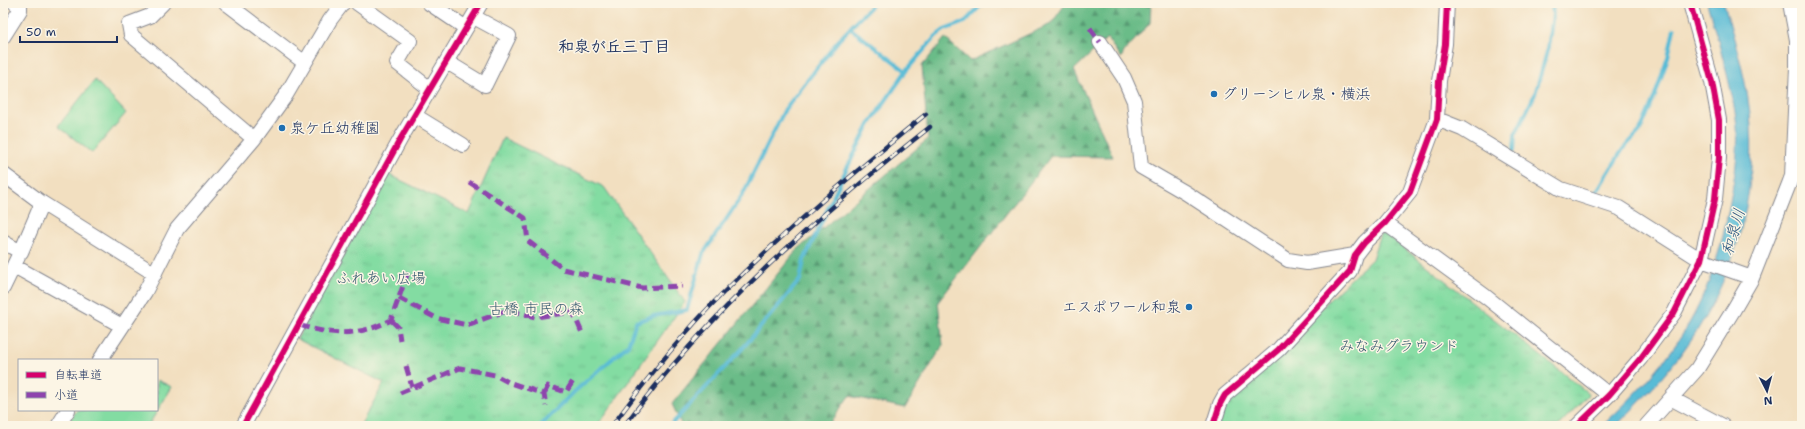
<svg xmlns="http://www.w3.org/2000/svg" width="1805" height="429" viewBox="0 0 1805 429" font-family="'Shantell Sans','Klee One',sans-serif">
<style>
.green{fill:#83dca2;stroke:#4f8680}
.forest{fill:url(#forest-firs);stroke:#427673}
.park{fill:url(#park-tufts);stroke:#4f8680}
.water{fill:#58bbd6;stroke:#3a759a}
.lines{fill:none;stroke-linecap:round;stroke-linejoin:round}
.stream{stroke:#58bbd6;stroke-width:4}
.street-casing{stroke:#86878f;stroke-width:16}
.street{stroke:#fff;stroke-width:14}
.rail-casing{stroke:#1b2f5e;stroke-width:4.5}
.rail{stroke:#fcf5e5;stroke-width:3;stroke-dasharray:9;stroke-linecap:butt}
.quiet{stroke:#8e44ad;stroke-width:5;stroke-dasharray:10 5;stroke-linecap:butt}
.cycleway-casing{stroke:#fcf5e5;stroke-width:8}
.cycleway{stroke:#d6006c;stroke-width:6}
.poi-dot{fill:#1f6fb2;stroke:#fcf5e5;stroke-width:1.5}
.labels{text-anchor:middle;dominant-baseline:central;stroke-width:3;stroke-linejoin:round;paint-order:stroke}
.poi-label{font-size:15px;fill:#1b2f5e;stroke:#fcf5e5;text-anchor:start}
.park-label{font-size:15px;fill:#355a6f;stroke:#fcf5e5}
.neighbourhood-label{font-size:16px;font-weight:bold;fill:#1b2f5e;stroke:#fcf5e5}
.water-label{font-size:16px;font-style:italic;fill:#2d5982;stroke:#fcf5e5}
</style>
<defs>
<pattern id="forest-firs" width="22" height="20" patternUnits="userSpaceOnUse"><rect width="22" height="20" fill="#6abc88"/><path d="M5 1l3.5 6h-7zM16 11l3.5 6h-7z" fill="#569972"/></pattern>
<pattern id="park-tufts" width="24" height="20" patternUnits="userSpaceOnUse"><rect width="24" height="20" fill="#83dca2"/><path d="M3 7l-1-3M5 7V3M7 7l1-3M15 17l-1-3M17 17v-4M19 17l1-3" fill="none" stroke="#71bd8e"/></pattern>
</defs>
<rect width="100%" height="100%" fill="#fcf5e5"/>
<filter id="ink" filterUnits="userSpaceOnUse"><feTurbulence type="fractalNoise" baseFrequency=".025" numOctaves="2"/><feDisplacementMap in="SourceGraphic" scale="8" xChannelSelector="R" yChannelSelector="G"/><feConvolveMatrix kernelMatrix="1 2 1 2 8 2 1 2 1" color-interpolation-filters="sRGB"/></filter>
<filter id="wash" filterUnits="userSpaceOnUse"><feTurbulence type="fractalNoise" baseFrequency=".012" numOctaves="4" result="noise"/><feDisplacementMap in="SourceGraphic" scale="16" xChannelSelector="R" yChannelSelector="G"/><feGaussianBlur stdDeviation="0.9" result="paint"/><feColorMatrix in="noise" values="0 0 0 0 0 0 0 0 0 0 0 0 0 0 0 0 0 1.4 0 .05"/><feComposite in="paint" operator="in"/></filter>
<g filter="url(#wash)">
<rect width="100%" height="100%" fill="#f2dfc0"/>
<!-- green -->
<path class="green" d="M95 80 126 113 92 153 58 126Z
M157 380 172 387 148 426H79L70 420 77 410H157Z"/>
<!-- forest -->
<path class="forest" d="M1066 3H1151L1150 23 1124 52 1121 58 1107 38 1074 70 1113 157 1051 156 938 302 943 345 905 408 849 396 828 426H682L672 404 797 250 928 139 922 66 945 38 970 61 1051 24Z"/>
<!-- park -->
<path class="park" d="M503 138 604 187 685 302 597 426H360L384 383 297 339 388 174 469 214Z
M1380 234H1386L1588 393 1587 396 1558 426H1218L1226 403 1331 298 1372 259Z"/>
<!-- water -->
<path class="water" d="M1707 3H1724C1735 43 1749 85 1751 127 1756 197 1735 270 1698 329 1676 365 1645 397 1616 426H1602C1621 408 1640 390 1657 369 1699 320 1719 265 1730 202 1735 174 1740 147 1736 118 1730 79 1718 41 1707 3Z"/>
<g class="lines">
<!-- stream -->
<path class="stream" d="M850 28 874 3
M1514 151 1515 135 1535 94 1548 48 1553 14 1552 3
M1595 194 1623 149 1640 131 1655 96 1668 57 1674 29
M540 426 574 392 628 345 636 322 653 316 687 310 703 254 743 194 785 109 838 41 850 28 906 71 936 36 944 30 965 22 983 3
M670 426 742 349 800 280 804 260 844 174 869 125 906 71"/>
</g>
</g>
<g filter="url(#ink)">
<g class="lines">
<defs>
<path id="street" d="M163 3 150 16 129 24 131 35 254 139
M226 3 305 63
M357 3 410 41 397 63 430 89
M429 3 466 28
M3 37 20 10V4L15 3
M1100 42 1124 78 1134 101 1141 167 1186 193 1288 260 1307 263 1355 255
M447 62 485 85 509 36 474 17
M414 115 463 145
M1437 119 1462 129 1561 189 1619 208 1701 260 1752 278
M3 174 42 203 155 274
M1385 223 1485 296 1609 395
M3 242 21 252 42 203
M14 266 122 326
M3 288 18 257
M100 360 145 292 177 229 254 139 286 95 330 20 343 3
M1672 398 1676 401 1723 426
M58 426 68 410
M243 426 401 138 481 3
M1213 426 1220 404 1225 395 1278 350 1350 271 1355 255 1365 242 1385 223 1410 192 1437 119 1439 81 1445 44 1447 3
M1577 426 1609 395 1640 359 1674 313 1701 260 1715 199 1719 158V120L1712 82 1690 3
M1646 426 1697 369 1734 309 1752 278 1789 184 1792 176 1797 67V40L1790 3"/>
</defs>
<!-- street casing -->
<use href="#street" class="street-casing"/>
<!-- street -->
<use href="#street" class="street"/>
<defs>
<path id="rail" d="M612 426C645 381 684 332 723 293 787 229 856 171 926 114
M624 426C710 311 818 215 930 127"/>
</defs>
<!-- rail casing -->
<use href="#rail" class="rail-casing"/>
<!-- rail -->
<use href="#rail" class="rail"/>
<!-- quiet -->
<path class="quiet" d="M1063 3V6
M1090 28 1100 42
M469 182 525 218 528 241 563 269 642 288 682 286
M399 298 436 318 467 325 508 310 535 317 573 312 582 333
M391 320 398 327 400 340
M299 325C332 336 360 336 391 320L409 269
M406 366 412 387
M400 393 460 368 495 375 508 382 544 394 546 406
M544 394 548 386 566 392 575 378"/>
<defs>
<path id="cycleway" d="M243 426 401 138 481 3
M1213 426 1220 404 1225 395 1278 350 1350 271 1355 255 1365 242 1385 223 1410 192 1437 119 1439 81 1445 44 1447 3
M1577 426 1609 395 1640 359 1674 313 1701 260 1715 199 1719 158V120L1712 82 1690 3"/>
</defs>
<!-- cycleway casing -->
<use href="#cycleway" class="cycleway-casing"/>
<!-- cycleway -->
<use href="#cycleway" class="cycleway"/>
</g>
</g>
<!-- markers -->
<g class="poi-dot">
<circle cx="1214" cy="94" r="4"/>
<circle cx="282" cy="128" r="4"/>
<circle cx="1189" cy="307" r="4"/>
</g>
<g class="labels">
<!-- poi labels -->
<g class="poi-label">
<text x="1222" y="94">グリーンヒル泉・横浜</text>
<text x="290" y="128">泉ケ丘幼稚園</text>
<text x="1181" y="307" text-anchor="end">エスポワール和泉</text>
</g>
<!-- park labels -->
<g class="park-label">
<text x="381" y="278">ふれあい広場</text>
<text x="536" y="309">古橋 市民の森</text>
<text x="1399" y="346">みなみグラウンド</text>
</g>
<!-- neighbourhood labels -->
<g class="neighbourhood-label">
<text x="614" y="46">和泉が丘三丁目</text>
</g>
<!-- water labels -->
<g class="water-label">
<text transform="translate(1733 232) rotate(-74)">和泉川</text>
</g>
</g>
<!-- margin -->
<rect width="1805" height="429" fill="none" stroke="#fcf5e5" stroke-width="16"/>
<!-- legend -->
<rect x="18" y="359" width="140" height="52" fill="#fcf5e5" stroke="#a2a6af"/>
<rect x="26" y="372" width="20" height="6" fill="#d6006c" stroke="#a2a6af"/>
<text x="54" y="379" font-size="12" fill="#1b2f5e">自転車道</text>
<rect x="26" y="392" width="20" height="6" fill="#8e44ad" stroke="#a2a6af"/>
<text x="54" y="399" font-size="12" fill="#1b2f5e">小道</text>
<!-- north arrow -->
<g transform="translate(1767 391) rotate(174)" stroke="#fcf5e5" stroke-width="3" paint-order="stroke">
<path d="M0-3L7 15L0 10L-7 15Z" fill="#1b2f5e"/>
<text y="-6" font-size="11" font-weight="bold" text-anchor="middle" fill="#1b2f5e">N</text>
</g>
<!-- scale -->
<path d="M20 36v6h97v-6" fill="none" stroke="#1b2f5e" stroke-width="2"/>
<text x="26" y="36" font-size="12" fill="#1b2f5e" stroke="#fcf5e5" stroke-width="3" paint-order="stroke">50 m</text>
</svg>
